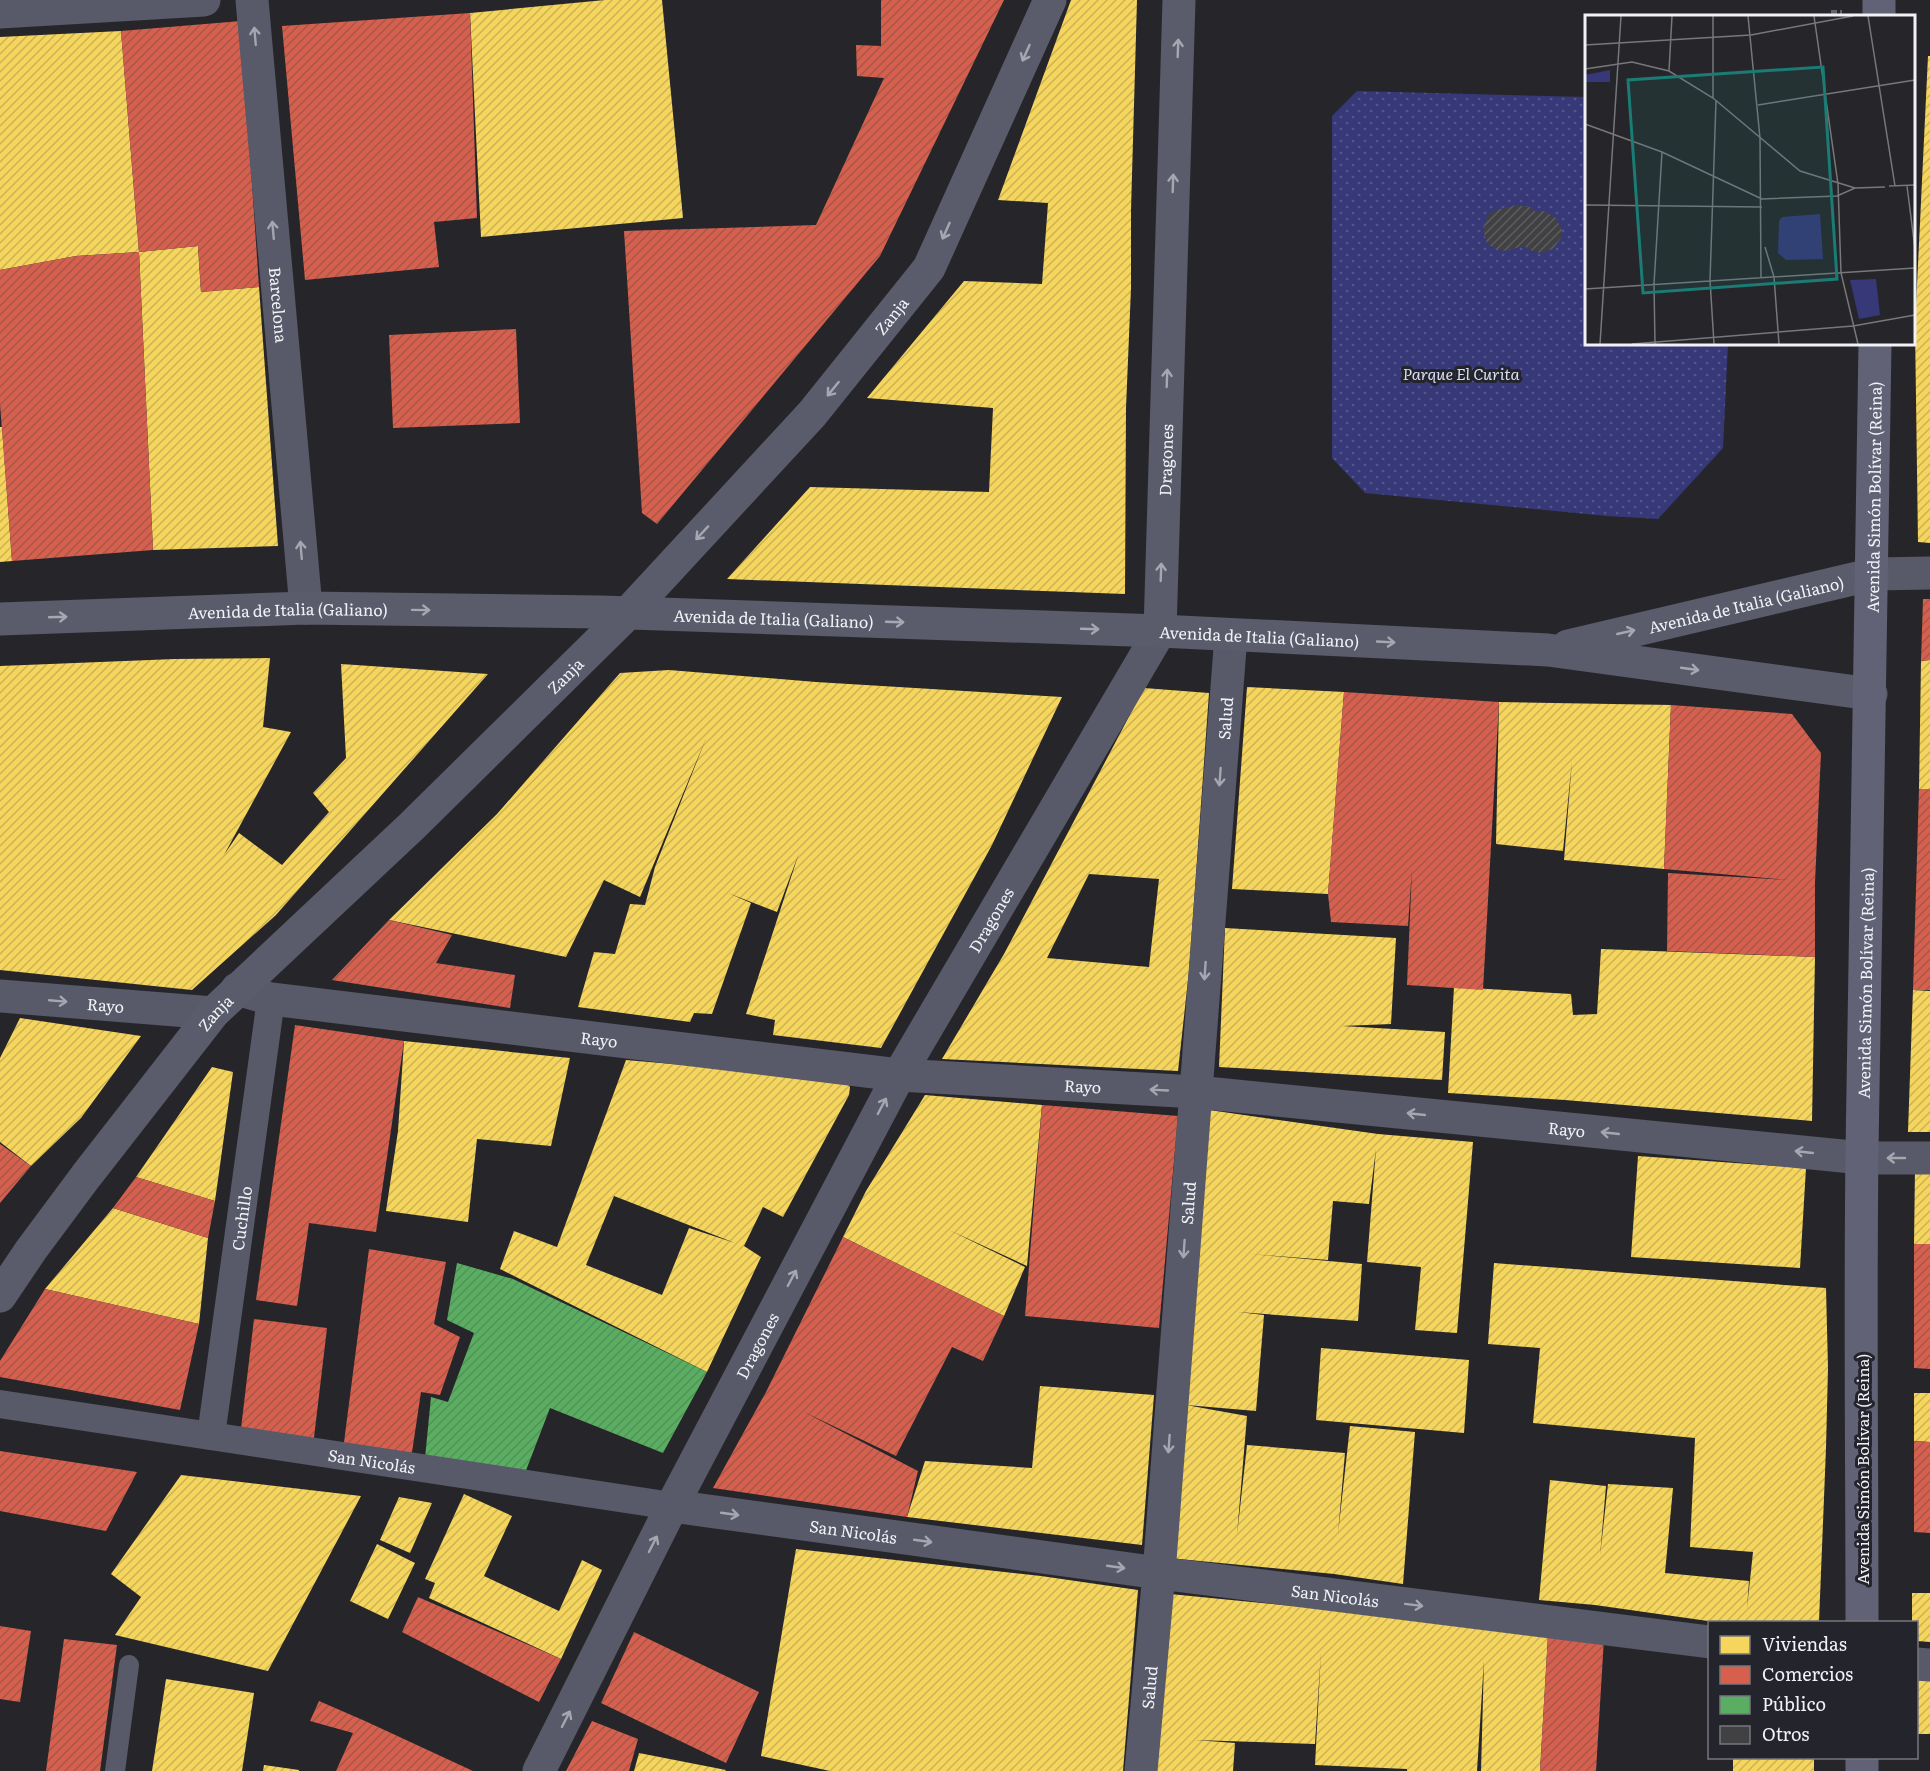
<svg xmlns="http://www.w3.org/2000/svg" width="1930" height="1771" viewBox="0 0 1930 1771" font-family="Literata,serif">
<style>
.grass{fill:url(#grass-dots)}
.homes{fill:url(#homes-hatch);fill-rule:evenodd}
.shops{fill:url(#shops-hatch)}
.public{fill:url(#public-hatch)}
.building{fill:url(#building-hatch)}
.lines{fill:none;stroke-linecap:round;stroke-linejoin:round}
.path{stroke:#63646f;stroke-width:4;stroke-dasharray:6 3;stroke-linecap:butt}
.service{stroke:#585969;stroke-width:20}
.pedestrian{stroke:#585969;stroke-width:28}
.minor{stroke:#585969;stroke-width:33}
.secondary{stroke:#5a5c6c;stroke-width:33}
.primary{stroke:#626276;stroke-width:33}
.oneway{stroke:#a4a6b0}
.oneway2{stroke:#a6a7b1}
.labels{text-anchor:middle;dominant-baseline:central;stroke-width:6;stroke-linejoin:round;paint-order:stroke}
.street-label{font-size:16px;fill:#f1f2f6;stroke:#24252c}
.park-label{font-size:16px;font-style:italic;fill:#dadef5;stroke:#24252c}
.inset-road{fill:none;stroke:#77787c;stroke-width:1.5}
.view{fill:#1a7c75;fill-opacity:0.15;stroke:#1a7c75;stroke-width:3}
.inset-edge{fill:none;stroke:#f1f2f6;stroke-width:3}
</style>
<defs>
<pattern id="grass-dots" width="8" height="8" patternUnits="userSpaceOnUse" patternTransform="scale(1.5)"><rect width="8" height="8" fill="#363877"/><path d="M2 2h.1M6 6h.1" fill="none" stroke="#54558b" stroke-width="1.8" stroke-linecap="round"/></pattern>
<pattern id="homes-hatch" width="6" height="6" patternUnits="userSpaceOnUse" patternTransform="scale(1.5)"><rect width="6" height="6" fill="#f6d55c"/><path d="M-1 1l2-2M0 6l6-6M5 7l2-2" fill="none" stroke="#cab258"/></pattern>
<pattern id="shops-hatch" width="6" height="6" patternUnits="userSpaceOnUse" patternTransform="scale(1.5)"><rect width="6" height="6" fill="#d6604d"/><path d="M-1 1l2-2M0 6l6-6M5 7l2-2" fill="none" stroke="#a4584c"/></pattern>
<pattern id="public-hatch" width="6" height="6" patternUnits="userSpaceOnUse" patternTransform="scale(1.5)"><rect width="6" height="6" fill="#5aae61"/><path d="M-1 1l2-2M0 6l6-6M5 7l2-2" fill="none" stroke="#55905a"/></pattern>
<pattern id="building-hatch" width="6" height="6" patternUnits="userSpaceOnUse" patternTransform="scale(1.5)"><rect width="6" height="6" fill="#414143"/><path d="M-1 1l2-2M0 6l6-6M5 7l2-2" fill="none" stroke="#5d5d5f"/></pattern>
</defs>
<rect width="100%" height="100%" fill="#26262a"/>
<!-- grass -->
<path class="grass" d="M1357 91 1586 97V344H1728L1723 448 1658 519 1607 516 1365 493 1332 458V116Z"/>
<!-- homes -->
<path class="homes" d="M605 0H662L683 218 481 237 470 13Z
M1071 0H1137L1131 210V288L1126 408 1125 594 727 579 810 487 989 492 993 408 867 398 964 281 1042 284 1048 203 998 200Z
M121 31 139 252 76 256 0 270V37Z
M1928 56H1930V543L1918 542 1915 327Z
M198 246 201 292 259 287 278 546 153 550 139 252Z
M0 427H2L12 561 0 562Z
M270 658 263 727 291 732 224 855 239 833 282 865 329 812 313 793 346 758 341 664 488 674 276 915 192 990 0 970V666L175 659Z
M1930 660V789H1919L1921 661Z
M669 670 816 682 1062 697 992 845 881 1048 773 1035 775 1020 746 1014 799 853 777 912 728 893 751 903 712 1014 694 1013 690 1022 578 1007 594 952 615 954 630 904 645 905 655 867 707 736 640 897 604 880 566 957 389 920 497 814 620 673Z
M1247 687 1344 692 1328 894 1232 889Z
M1144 688 1209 693 1189 971 1178 1071 942 1059 1004 954ZM1089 874 1159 879 1149 967 1047 958Z
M1499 702 1671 705 1664 869 1564 860 1572 761 1563 851 1496 844Z
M1225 928 1396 938 1391 1024 1342 1026 1445 1032 1442 1080 1219 1067Z
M1601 949 1815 957 1812 1121 1565 1100 1448 1093 1454 987 1571 994 1573 1015 1597 1014Z
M1913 990 1930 991V1132H1908Z
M20 1018 141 1036 81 1118 31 1166 0 1142V1058Z
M404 1041 570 1058 551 1146 477 1139 468 1222 386 1211 398 1131Z
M626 1060 843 1079 850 1087 849 1095 783 1217 763 1207 744 1246 761 1257 707 1372 500 1269 514 1231 557 1247ZM614 1196 735 1243 689 1228 662 1295 586 1265Z
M212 1067 233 1072 215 1201 136 1177Z
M925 1095 1042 1105 1027 1266 949 1230 1025 1267 1004 1316 843 1237 866 1191Z
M1209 1110 1378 1134 1473 1142 1457 1333 1415 1330 1421 1267 1367 1262 1376 1149 1369 1204 1333 1201 1328 1260 1250 1254 1362 1264 1358 1321 1238 1312 1264 1315 1256 1411 1186 1405 1247 1416 1237 1535 1247 1445 1345 1453 1338 1534 1350 1426 1415 1432 1403 1584 1334 1574 1169 1558Z
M1638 1156 1806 1168 1800 1268 1631 1257Z
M1915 1168H1930V1244H1914Z
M113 1208 208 1238 199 1324 45 1289Z
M1494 1263 1826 1288 1828 1368 1826 1448 1819 1622H1715L1595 1605 1539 1600 1550 1480 1606 1486 1600 1556 1608 1484 1673 1488 1665 1573 1749 1581 1747 1608 1753 1552 1690 1547 1695 1438 1533 1423 1540 1348 1488 1344Z
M1321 1348 1469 1360 1464 1433 1316 1420Z
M1040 1386 1154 1395 1142 1545 907 1517 925 1461 1032 1468Z
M1914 1393H1930V1442L1914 1441Z
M181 1475 361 1496 268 1671 115 1635 141 1597 111 1574Z
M464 1494 512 1516 484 1576 559 1611 582 1560 602 1570 561 1659 429 1598 435 1583 425 1579Z
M399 1497 432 1503 410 1553 380 1540Z
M377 1544 415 1563 388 1619 350 1601Z
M796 1549 1041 1576 1138 1590 1123 1771H830L761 1756Z
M1912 1593H1930V1642L1917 1641V1623L1912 1622Z
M1170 1594 1324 1609 1548 1635 1540 1771H1481L1484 1660 1477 1771H1407V1769L1315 1765 1321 1652 1315 1744 1195 1740 1235 1743 1233 1771H1150Z
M1917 1673 1930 1674V1734H1917Z
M166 1679 254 1693 242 1771H152Z
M639 1753 726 1770 725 1771H634Z
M1733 1758H1814V1771H1733Z
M264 1765 299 1770V1771H263Z"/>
<!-- shops -->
<path class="shops" d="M881 0H1004L880 256 657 524 642 513 624 231 816 225 884 78 857 76 856 45 881 46Z
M470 13 477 218 434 222 439 267 305 280 282 26Z
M241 21 259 287 201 292 198 246 139 252 121 31Z
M139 252 153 550 12 561 0 404V270L76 256Z
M516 329 520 423 393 428 389 335Z
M1923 599H1930V660L1921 661Z
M1344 692 1499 702 1483 990 1407 985 1412 869 1408 926 1331 922 1328 894Z
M1671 705 1792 714 1821 753 1815 882V957L1667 951 1668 873 1790 880 1664 869Z
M1919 789H1930V990H1913Z
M389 920 452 935 436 963 515 975 510 1008 332 980Z
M295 1025 404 1041 376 1232 309 1223 297 1306 256 1300Z
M1042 1105 1178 1116 1159 1328 1025 1316Z
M0 1144 31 1166 0 1203Z
M136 1177 215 1201 208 1238 113 1208Z
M843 1237 1004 1316 983 1361 952 1347 896 1456 804 1412 918 1471 907 1517 713 1488 766 1392Z
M1914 1244H1930V1369L1914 1368Z
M369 1249 446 1262 434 1324 460 1337 440 1395 421 1392 411 1459 343 1450Z
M45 1289 199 1324 180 1410 0 1377V1361Z
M254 1319 327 1328 313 1446 240 1437Z
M1914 1441 1930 1442V1533L1914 1532Z
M0 1451 137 1472 106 1531 0 1511Z
M418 1597 561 1659 539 1702 402 1632Z
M0 1626 31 1631 20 1702 0 1699Z
M634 1632 759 1692 726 1763 601 1703Z
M1548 1635 1604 1638 1596 1771H1540Z
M64 1639 117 1645 100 1771H46Z
M319 1701 365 1721 473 1771H336L353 1733 310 1721Z
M592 1721 638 1739 629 1771H566Z"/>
<!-- public -->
<path class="public" d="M457 1263 513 1279 707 1372 663 1453 550 1408 525 1473 425 1458 431 1397 448 1402 474 1333 447 1320Z"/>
<!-- building -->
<path class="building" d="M1516 205 1530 207 1536 212 1544 211 1556 218 1562 230 1561 238 1553 249 1540 253 1527 249 1525 246 1503 251 1490 246 1486 241 1483 228 1488 215 1493 211Z"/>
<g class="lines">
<!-- path -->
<path class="path" d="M1831 12H1842"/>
<!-- service -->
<path class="service" d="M115 1771 129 1665"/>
<!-- pedestrian -->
<g class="pedestrian">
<path id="s1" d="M0 1404 672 1506"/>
<path id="s2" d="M211 1436 271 999"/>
</g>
<!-- minor -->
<g class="minor">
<path id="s3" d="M252 0 306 608"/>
<path d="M0 12 204 0"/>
<path d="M1874 574 1930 573"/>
<path id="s4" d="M237 989 271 999 899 1075 1196 1092 1862 1158H1930"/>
<path id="s5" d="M0 996 213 1013"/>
<path id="s6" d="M672 1506 1159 1573 1710 1642"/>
<path d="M1916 1664 1930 1665"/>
<path id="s7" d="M539 1771 672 1506 899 1075 1160 631"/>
<path id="s8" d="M1141 1771 1159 1573 1231 635"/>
</g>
<!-- secondary -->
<g class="secondary">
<path id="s9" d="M0 619 306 608 601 612 1160 631 1548 650 1871 694"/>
<path id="s10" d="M1160 631 1179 0"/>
<path id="s11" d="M1568 646 1874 574"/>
<path id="s12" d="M0 1296 31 1250 86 1176 213 1013 412 826 627 614 812 414 929 268 1050 0"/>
</g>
<!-- primary -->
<g class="primary">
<path d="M1879 16V0"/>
<path id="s13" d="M1862 1622C1862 1466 1860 1310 1862 1153 1866 883 1873 613 1875 344"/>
<path d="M1862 1771V1758"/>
</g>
</g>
<!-- one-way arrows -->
<defs><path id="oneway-shaft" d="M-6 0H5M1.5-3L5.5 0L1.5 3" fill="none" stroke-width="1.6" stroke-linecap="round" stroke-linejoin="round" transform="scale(1.5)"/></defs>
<g class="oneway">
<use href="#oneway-shaft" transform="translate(255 36) rotate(-95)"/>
<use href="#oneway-shaft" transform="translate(273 230) rotate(-95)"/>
<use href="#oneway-shaft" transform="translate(301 550) rotate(-95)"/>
<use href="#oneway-shaft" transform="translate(1220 777) rotate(94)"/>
<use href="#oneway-shaft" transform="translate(1205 971) rotate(94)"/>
<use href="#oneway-shaft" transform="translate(58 1001) rotate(5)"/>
<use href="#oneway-shaft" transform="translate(1159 1090) rotate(-177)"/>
<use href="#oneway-shaft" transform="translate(882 1106) rotate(-62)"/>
<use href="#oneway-shaft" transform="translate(1416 1114) rotate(-174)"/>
<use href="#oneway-shaft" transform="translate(1610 1133) rotate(-174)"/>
<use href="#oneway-shaft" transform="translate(1804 1152) rotate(-174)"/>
<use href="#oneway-shaft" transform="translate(1896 1158) rotate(180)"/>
<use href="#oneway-shaft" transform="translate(1184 1249) rotate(94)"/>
<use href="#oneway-shaft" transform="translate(792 1278) rotate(-62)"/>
<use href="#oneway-shaft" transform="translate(1169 1444) rotate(94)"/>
<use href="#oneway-shaft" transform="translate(730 1514) rotate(8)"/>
<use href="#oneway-shaft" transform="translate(923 1541) rotate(8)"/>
<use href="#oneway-shaft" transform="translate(653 1544) rotate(-63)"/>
<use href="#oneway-shaft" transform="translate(1116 1567) rotate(8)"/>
<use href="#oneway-shaft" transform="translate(1414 1605) rotate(7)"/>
<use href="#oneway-shaft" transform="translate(566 1719) rotate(-63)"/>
</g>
<g class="oneway2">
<use href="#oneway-shaft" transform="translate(1178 48) rotate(-88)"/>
<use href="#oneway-shaft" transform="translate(1026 53) rotate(114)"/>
<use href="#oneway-shaft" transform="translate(1173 183) rotate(-88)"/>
<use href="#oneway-shaft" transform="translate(946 231) rotate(114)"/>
<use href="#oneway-shaft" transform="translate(1167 378) rotate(-88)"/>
<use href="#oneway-shaft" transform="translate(833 389) rotate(129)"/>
<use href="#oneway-shaft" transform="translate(702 533) rotate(133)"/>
<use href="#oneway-shaft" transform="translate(1161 572) rotate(-88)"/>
<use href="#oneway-shaft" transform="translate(421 610) rotate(1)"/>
<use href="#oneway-shaft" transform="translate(58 617) rotate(-2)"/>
<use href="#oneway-shaft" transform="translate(895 622) rotate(2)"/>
<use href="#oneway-shaft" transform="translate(1090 629) rotate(2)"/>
<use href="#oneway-shaft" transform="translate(1626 632) rotate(-13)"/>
<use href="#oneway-shaft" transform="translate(1386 642) rotate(3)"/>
<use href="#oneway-shaft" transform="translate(1690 669) rotate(8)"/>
</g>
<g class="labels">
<!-- street labels -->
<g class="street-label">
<text stroke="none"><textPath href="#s3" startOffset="306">Barcelona</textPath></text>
<text stroke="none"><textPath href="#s12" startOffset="1328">Zanja</textPath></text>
<text stroke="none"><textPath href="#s10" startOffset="171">Dragones</textPath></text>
<text stroke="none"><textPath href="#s13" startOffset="1125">Avenida Simón Bolívar (Reina)</textPath></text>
<text stroke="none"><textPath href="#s11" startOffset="183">Avenida de Italia (Galiano)</textPath></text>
<text stroke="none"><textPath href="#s9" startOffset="288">Avenida de Italia (Galiano)</textPath></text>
<text stroke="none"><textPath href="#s9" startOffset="774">Avenida de Italia (Galiano)</textPath></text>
<text stroke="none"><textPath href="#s9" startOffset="1260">Avenida de Italia (Galiano)</textPath></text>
<text stroke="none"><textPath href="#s12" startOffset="842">Zanja</textPath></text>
<text stroke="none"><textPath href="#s8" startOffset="1056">Salud</textPath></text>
<text stroke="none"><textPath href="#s7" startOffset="964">Dragones</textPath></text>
<text stroke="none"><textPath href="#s13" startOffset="639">Avenida Simón Bolívar (Reina)</textPath></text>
<text stroke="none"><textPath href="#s5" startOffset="106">Rayo</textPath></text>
<text stroke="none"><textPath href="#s12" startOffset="356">Zanja</textPath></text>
<text stroke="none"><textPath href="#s4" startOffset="366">Rayo</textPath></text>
<text stroke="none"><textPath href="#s4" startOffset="852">Rayo</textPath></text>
<text stroke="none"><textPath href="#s4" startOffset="1338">Rayo</textPath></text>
<text stroke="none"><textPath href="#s8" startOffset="570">Salud</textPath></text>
<text stroke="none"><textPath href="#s2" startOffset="220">Cuchillo</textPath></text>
<text stroke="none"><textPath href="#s7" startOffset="478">Dragones</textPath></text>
<text stroke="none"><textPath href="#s1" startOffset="376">San Nicolás</textPath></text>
<text transform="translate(1862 1469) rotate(-90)">Avenida Simón Bolívar (Reina)</text>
<text stroke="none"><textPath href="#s6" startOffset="183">San Nicolás</textPath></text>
<text stroke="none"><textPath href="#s6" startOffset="669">San Nicolás</textPath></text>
<text stroke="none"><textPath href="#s8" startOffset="84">Salud</textPath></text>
</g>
<!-- park labels -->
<g class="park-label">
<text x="1461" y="373">Parque El Curita</text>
</g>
</g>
<!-- overview -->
<g transform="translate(1585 15)">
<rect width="330" height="330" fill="#26262a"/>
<path d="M25 55V67H0V60ZM235 199 238 244 201 245 193 238 194 206 197 202ZM291 264 295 300 274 304 265 265Z" fill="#363877"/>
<path class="inset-road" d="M163 1 175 123 176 263M229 1 253 169 256 258 273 329M283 1 310 171M0 30 166 20 268 1M0 54 47 47 84 56 128 83 215 156 270 173M84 56 87 1M128 83V1M173 90 330 65M0 109 77 137 177 184M304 171 330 170M322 171 330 234M177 184 252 181 270 173 300 172M0 190 177 192M180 232 189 262M189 262 194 329M0 274 330 253M15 329 36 1M47 329 268 311 330 300M70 329 69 269 77 137M129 329 125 265 131 86"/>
<path class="view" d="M238 52 252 264 58 278 43 65Z"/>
<rect width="330" height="330" class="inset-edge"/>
</g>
<!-- legend -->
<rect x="1708" y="1621" width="210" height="138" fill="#24252c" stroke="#76777d" stroke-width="1.5"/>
<rect x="1720" y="1636" width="30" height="18" fill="#f6d55c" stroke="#76777d" stroke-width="1.5"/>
<text x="1762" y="1651" font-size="18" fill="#f1f2f6">Viviendas</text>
<rect x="1720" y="1666" width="30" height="18" fill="#d6604d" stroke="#76777d" stroke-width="1.5"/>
<text x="1762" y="1681" font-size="18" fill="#f1f2f6">Comercios</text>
<rect x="1720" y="1696" width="30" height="18" fill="#5aae61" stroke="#76777d" stroke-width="1.5"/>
<text x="1762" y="1711" font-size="18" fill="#f1f2f6">Público</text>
<rect x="1720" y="1726" width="30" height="18" fill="#414143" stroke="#76777d" stroke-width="1.5"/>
<text x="1762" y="1741" font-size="18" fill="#f1f2f6">Otros</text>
</svg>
